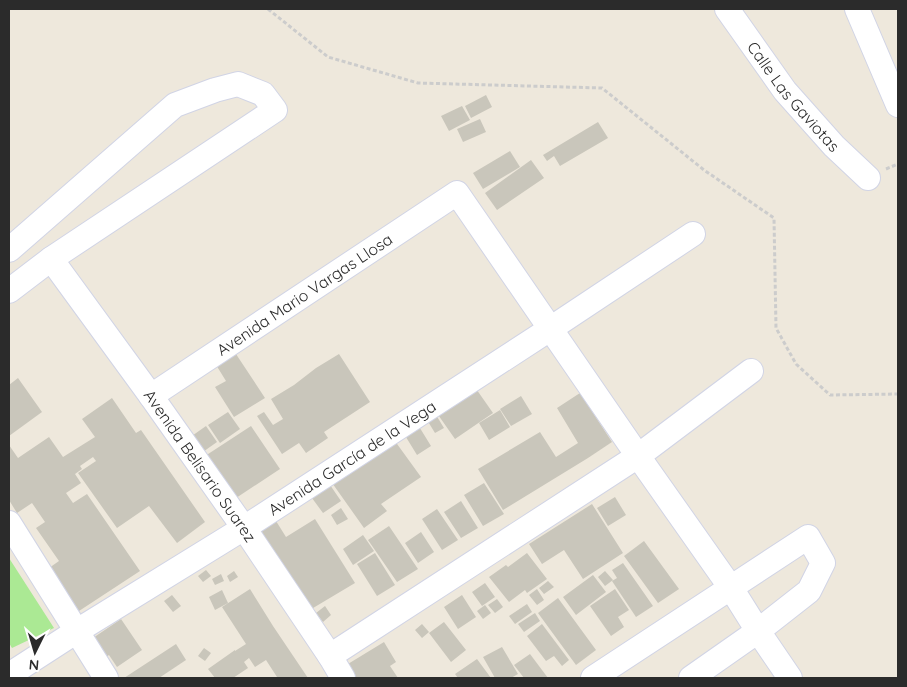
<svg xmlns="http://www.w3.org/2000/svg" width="907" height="687" viewBox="0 0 907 687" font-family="Quicksand,sans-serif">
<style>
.green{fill:#abe994}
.building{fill:#c9c6bb}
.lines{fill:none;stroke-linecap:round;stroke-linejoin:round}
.street-casing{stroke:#d1d4e5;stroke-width:26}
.path{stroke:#ccc;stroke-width:3;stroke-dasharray:4 2.5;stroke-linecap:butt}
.street{stroke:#fff;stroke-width:24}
.labels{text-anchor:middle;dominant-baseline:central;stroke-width:4;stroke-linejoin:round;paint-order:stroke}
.street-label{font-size:16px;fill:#2b2b2b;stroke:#fff}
</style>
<rect width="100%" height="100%" fill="#eee8dc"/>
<!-- green -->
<path class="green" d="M9 558 54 628 12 648 9 643Z"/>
<!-- building -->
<path class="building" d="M486 95 492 107 471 118 465 106Z
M462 106 470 120 449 131 441 116Z
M480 119 486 132 463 142 457 129Z
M598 122 608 138 560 166 554 156 547 161 543 155Z
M510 151 520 167 483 189 473 173Z
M531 160 544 178 497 210 485 193Z
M232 348 265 398 234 417 215 387 226 381 213 360Z
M339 354 370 402 324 432 328 438 306 453 299 443 282 454 257 416 264 412 273 425 283 419 271 399 294 385 316 368Z
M18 378 42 412 9 436V385Z
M472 383 493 413 455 439 434 409Z
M580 393 612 442 588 458 503 510 478 469 540 432 556 457 578 443 557 408Z
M521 396 532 414 511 426 500 409Z
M112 398 136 433 141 430 205 522 177 543 149 506 117 528 78 473 96 461 93 457 80 466 82 469 75 474 81 483 66 493 73 503 87 494 140 571 79 611 49 568 59 561 36 528 45 522 32 503 17 513 9 500V445L18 458 49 437 63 457 95 437 82 419Z
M433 410 444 428 435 433 424 415Z
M500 410 510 427 489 440 479 423Z
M228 412 240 429 220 443 208 425Z
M415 420 431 446 417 455 401 429Z
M206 426 217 442 200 454 189 438Z
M251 426 280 469 230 502 202 458Z
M392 437 421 477 381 504 387 511 364 528 330 480Z
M328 482 341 501 323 513 309 494Z
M484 483 504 514 483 526 464 495Z
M615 497 626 515 608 526 597 508Z
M461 501 478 528 461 538 444 512Z
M592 504 623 553 583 579 564 550 542 564 529 544Z
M341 508 348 519 337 525 331 515Z
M437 509 458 540 442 550 422 519Z
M315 519 355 583 303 614 259 531 276 521 286 537Z
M389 526 418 569 397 582 368 540Z
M421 532 434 552 418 563 405 543Z
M363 535 374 551 353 565 343 549Z
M644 541 679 589 658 603 624 556Z
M375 553 395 585 377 596 357 564Z
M527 553 547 579 527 593 525 590 509 602 489 577 506 565 508 567Z
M623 563 653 606 636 617 612 581 617 578 612 570Z
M206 570 211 576 203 582 198 576Z
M234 571 238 577 230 582 227 576Z
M605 571 613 580 605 586 598 577Z
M221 574 224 581 215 585 212 579Z
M593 575 606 592 576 615 563 597Z
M548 581 554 587 544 594 539 588Z
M485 583 495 597 482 606 472 592Z
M250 589 273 626 308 678H275L277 677 266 660 255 667 249 658 244 662 248 668 233 678H215L208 669 235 650V651L246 644 222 607Z
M537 589 544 600 537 605 529 595Z
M615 589 629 610 618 617 624 627 611 636 590 606Z
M222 590 228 603 215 610 209 597Z
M172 595 181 606 173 612 164 601Z
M462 595 476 617 458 629 444 607Z
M558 598 596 650 576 665 538 613Z
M497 599 503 607 495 613 488 605Z
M527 604 532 612 515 624 509 616Z
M485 605 491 613 483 619 477 611Z
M325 606 331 615 323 622 316 613Z
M535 613 540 621 524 632 518 624Z
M121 619 142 650 117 667 109 655 106 657 93 638Z
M444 622 466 650 451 662 429 633Z
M422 624 429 632 422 638 415 630Z
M542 624 569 660 562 666 554 656 546 661 527 636Z
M384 642 396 662 390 666 398 678H350L343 667Z
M176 644 186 660 159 678H124Z
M502 647 518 674 511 678H495L483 657Z
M204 648 211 653 205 661 198 656Z
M530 654 548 678H524L514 665Z
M477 659 491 678H458L455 674Z"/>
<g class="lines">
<defs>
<g id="street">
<path id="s1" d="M727 9 785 91 834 146 868 178"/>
<path d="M857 9 898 105"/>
<path d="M9 250 175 105 215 90 238 84 263 94 275 110 51 259 9 291"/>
<path id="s2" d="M51 259 151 396 244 528 330 656 343 678"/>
<path id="s3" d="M151 396 457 193 638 456 731 588 758 631 790 678"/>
<path d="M9 523 106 678"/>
<path d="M330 656 638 456 751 371"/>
<path id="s4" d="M9 675 77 631 244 528 550 329 693 234"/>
<path d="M593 678 808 537 823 563 809 591 758 631 691 678"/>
</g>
</defs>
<!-- street casing -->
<use href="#street" class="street-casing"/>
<!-- path -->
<path class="path" d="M268 9 328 57 418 83 602 88 704 170 774 218 776 328 796 364 830 395 898 394
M886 169 898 164"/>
<!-- street -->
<use href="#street" class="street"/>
</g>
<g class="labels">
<!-- street labels -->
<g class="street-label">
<text stroke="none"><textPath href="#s1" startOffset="110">Calle Las Gaviotas</textPath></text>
<text stroke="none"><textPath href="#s3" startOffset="184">Avenida Mario Vargas Llosa</textPath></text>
<text stroke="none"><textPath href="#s4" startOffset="406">Avenida García de la Vega</textPath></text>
<text stroke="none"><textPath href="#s2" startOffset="255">Avenida Belisario Suarez</textPath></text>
</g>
</g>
<!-- border -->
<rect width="907" height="687" fill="none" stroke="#2b2b2b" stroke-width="20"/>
<!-- north arrow -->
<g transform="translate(35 652) rotate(185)" stroke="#ffffff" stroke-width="4" paint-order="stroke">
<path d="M0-4L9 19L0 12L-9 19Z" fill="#2b2b2b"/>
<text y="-8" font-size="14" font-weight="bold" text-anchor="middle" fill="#2b2b2b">N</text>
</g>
</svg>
